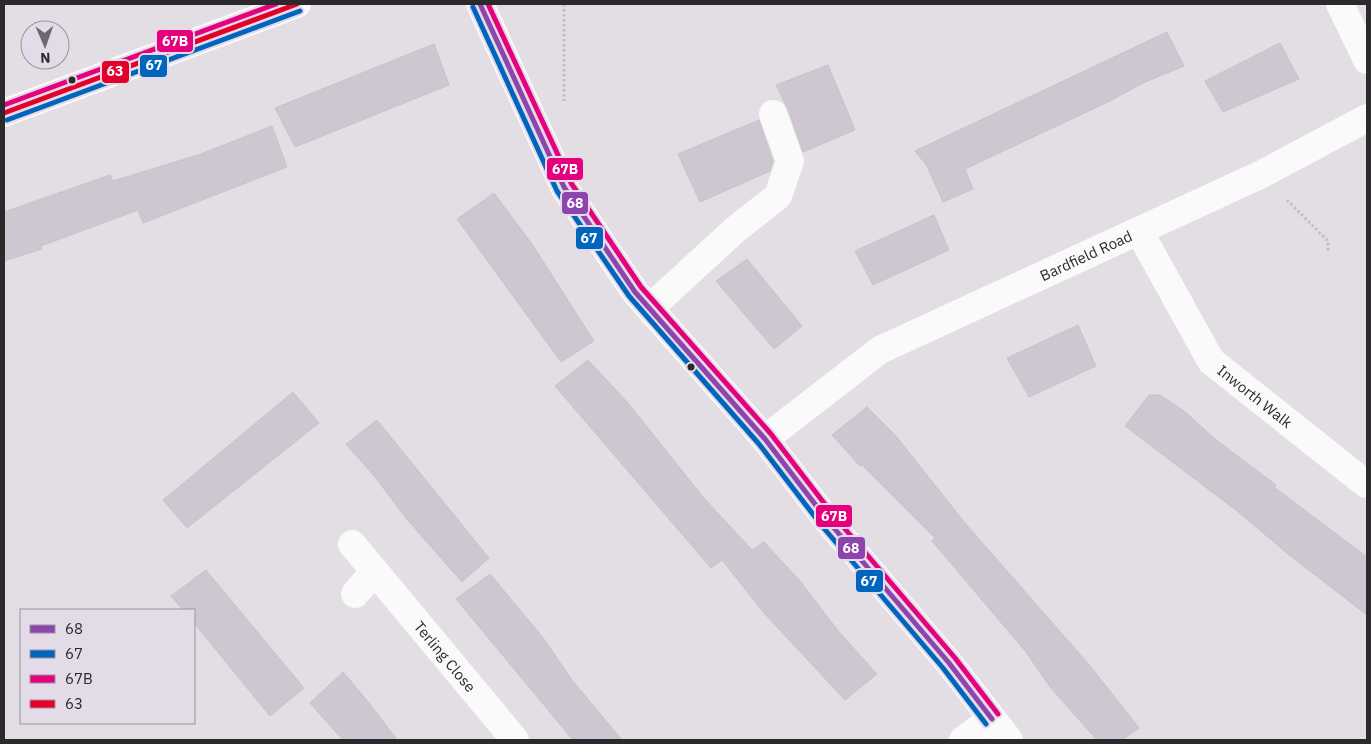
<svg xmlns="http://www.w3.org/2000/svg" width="1371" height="744" viewBox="0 0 1371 744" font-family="'IBM Plex Sans',sans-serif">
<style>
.building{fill:#cec7d2;stroke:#c6c3c8}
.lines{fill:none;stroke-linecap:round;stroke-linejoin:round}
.path{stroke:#c1bfc2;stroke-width:3;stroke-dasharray:2.5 2.5;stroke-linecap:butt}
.minor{stroke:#fbfafb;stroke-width:28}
.bus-1-casing{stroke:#e3dbe7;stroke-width:9}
.bus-2-casing{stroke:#e3dbe7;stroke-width:9}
.bus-3-casing{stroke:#e3dbe7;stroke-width:9}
.bus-4-casing{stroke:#e3dbe7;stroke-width:9}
.bus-1{stroke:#8e44ad;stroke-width:5}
.bus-2{stroke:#0065bd;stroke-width:5}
.bus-3{stroke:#e5007d;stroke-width:5}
.bus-4{stroke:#e4002b;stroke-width:5}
.bus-dot{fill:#2c292d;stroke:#e3dbe7;stroke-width:2}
.labels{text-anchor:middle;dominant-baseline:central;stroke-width:4.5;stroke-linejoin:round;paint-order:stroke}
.street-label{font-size:15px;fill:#2c292d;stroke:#e3dbe7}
.line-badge{stroke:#e3dbe7;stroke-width:2}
.badge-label{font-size:14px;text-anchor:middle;font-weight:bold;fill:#fff}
</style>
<rect width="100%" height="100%" fill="#e2dee4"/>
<!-- building -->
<path class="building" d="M1167 32 1184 66 1143 83 1108 102 965 169 973 189 943 202 927 166 915 151Z
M1280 43 1299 79 1223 112 1205 81Z
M434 44 449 85 295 147 275 108Z
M828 65 855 130 803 152 788 109 776 85Z
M759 120 773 161 770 171 700 202 678 154Z
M272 126 287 167 143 223 138 210 41 246 42 249 4 261V212L110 175 113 181 198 155Z
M494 193 532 244 594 341 561 362 457 219Z
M934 215 949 250 873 285 855 251Z
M747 259 802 326 774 349 716 281Z
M1078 325 1096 366 1029 397 1007 358Z
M588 360 628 403 703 497 752 550 764 542 800 581 839 632 877 674 845 700 764 613 722 560 711 568 555 386Z
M293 392 319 423 187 528 163 500Z
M1149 395H1160L1184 411 1215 439 1276 485 1274 487 1367 557V615L1288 554 1237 511 1125 426Z
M867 407 896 436 965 523 1091 667 1139 728 1122 740H1097L1050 687 1026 652 932 541 935 538 862 465 860 466 832 435Z
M377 420 489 558 462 582 405 517 375 477 346 444Z
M206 570 304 688 270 716 194 623V610H183L171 596Z
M490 574 544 639 572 680 622 740H573L456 599Z
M343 672 370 704 397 740H343L310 703Z"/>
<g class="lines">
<!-- path -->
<path class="path" d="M564 4V101
M1287 200 1328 241V252"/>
<!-- minor -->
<g class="minor">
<path d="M480 4 564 187 635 292 765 439 828 521 949 663 1009 740"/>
<path d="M1340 4 1367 60"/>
<path d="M4 113 297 4"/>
<path id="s1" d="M1139 231 1211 361 1366 484 1367 482"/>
<path d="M650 308 736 229 778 196 790 161 773 114"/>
<path id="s2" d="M765 439 880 350 1262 174 1367 118"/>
<path id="s3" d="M352 544 515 740"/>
<path d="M355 594 374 572"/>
<path d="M963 740 992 719"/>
</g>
<defs>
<path id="bus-1" d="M480 4 564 187 635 292 765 439 828 521 949 663 992 719"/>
<path id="bus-2" d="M473 7 557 191 629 296 759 444 822 526 943 668 986 724
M7 120 300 11"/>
<path id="bus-3" d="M488 4 571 183 641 287 771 434 834 516 955 658 998 714
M4 105 276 4"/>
<path id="bus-4" d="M4 113 297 4"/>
</defs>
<!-- bus-1 casing -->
<use href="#bus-1" class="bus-1-casing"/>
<!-- bus-2 casing -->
<use href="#bus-2" class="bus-2-casing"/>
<!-- bus-3 casing -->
<use href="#bus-3" class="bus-3-casing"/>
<!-- bus-4 casing -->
<use href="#bus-4" class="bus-4-casing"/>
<!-- bus-1 -->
<use href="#bus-1" class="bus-1"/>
<!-- bus-2 -->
<use href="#bus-2" class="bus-2"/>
<!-- bus-3 -->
<use href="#bus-3" class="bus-3"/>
<!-- bus-4 -->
<use href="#bus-4" class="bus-4"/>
</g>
<!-- markers -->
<g class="bus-dot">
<circle cx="72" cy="80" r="4.5"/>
<circle cx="691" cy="367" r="4.5"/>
</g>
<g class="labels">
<!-- street labels -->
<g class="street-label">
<text stroke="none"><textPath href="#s2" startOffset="372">Bardfield Road</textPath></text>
<text stroke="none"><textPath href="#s1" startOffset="205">Inworth Walk</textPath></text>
<text stroke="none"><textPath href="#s3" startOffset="146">Terling Close</textPath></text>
</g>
</g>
<g class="line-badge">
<rect x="156" y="29" width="38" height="24" rx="5" fill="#e5007d"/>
<rect x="139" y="54" width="29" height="24" rx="5" fill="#0065bd"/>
<rect x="101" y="60" width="29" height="24" rx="5" fill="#e4002b"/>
<rect x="546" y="157" width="38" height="24" rx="5" fill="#e5007d"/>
<rect x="561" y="191" width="28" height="24" rx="5" fill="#8e44ad"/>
<rect x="575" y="226" width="29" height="24" rx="5" fill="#0065bd"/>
<rect x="815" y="504" width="38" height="24" rx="5" fill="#e5007d"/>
<rect x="837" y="536" width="29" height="24" rx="5" fill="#8e44ad"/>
<rect x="855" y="569" width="29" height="24" rx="5" fill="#0065bd"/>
</g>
<g class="badge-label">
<text x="175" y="46">67B</text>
<text x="154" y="70">67</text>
<text x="115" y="76">63</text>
<text x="565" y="174">67B</text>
<text x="575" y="208">68</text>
<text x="589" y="243">67</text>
<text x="834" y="521">67B</text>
<text x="851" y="553">68</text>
<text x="869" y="586">67</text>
</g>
<!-- border -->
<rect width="1371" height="744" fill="none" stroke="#2c292d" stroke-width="10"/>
<!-- legend -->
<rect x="20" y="609" width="175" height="115" fill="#e3dbe7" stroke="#9a949d"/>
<rect x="30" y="625" width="25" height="8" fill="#8e44ad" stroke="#9a949d"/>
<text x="65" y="634" font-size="15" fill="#2c292d">68</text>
<rect x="30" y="650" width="25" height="8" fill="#0065bd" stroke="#9a949d"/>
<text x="65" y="659" font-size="15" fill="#2c292d">67</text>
<rect x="30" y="675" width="25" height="8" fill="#e5007d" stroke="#9a949d"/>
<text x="65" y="684" font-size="15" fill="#2c292d">67B</text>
<rect x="30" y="700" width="25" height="8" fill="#e4002b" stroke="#9a949d"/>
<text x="65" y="709" font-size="15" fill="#2c292d">63</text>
<!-- north arrow -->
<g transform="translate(45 45) rotate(178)"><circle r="24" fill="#e3dbe7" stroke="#9a949d"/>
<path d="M0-4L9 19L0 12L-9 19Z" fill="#6c686d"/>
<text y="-8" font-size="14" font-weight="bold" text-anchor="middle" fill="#2c292d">N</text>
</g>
</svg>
